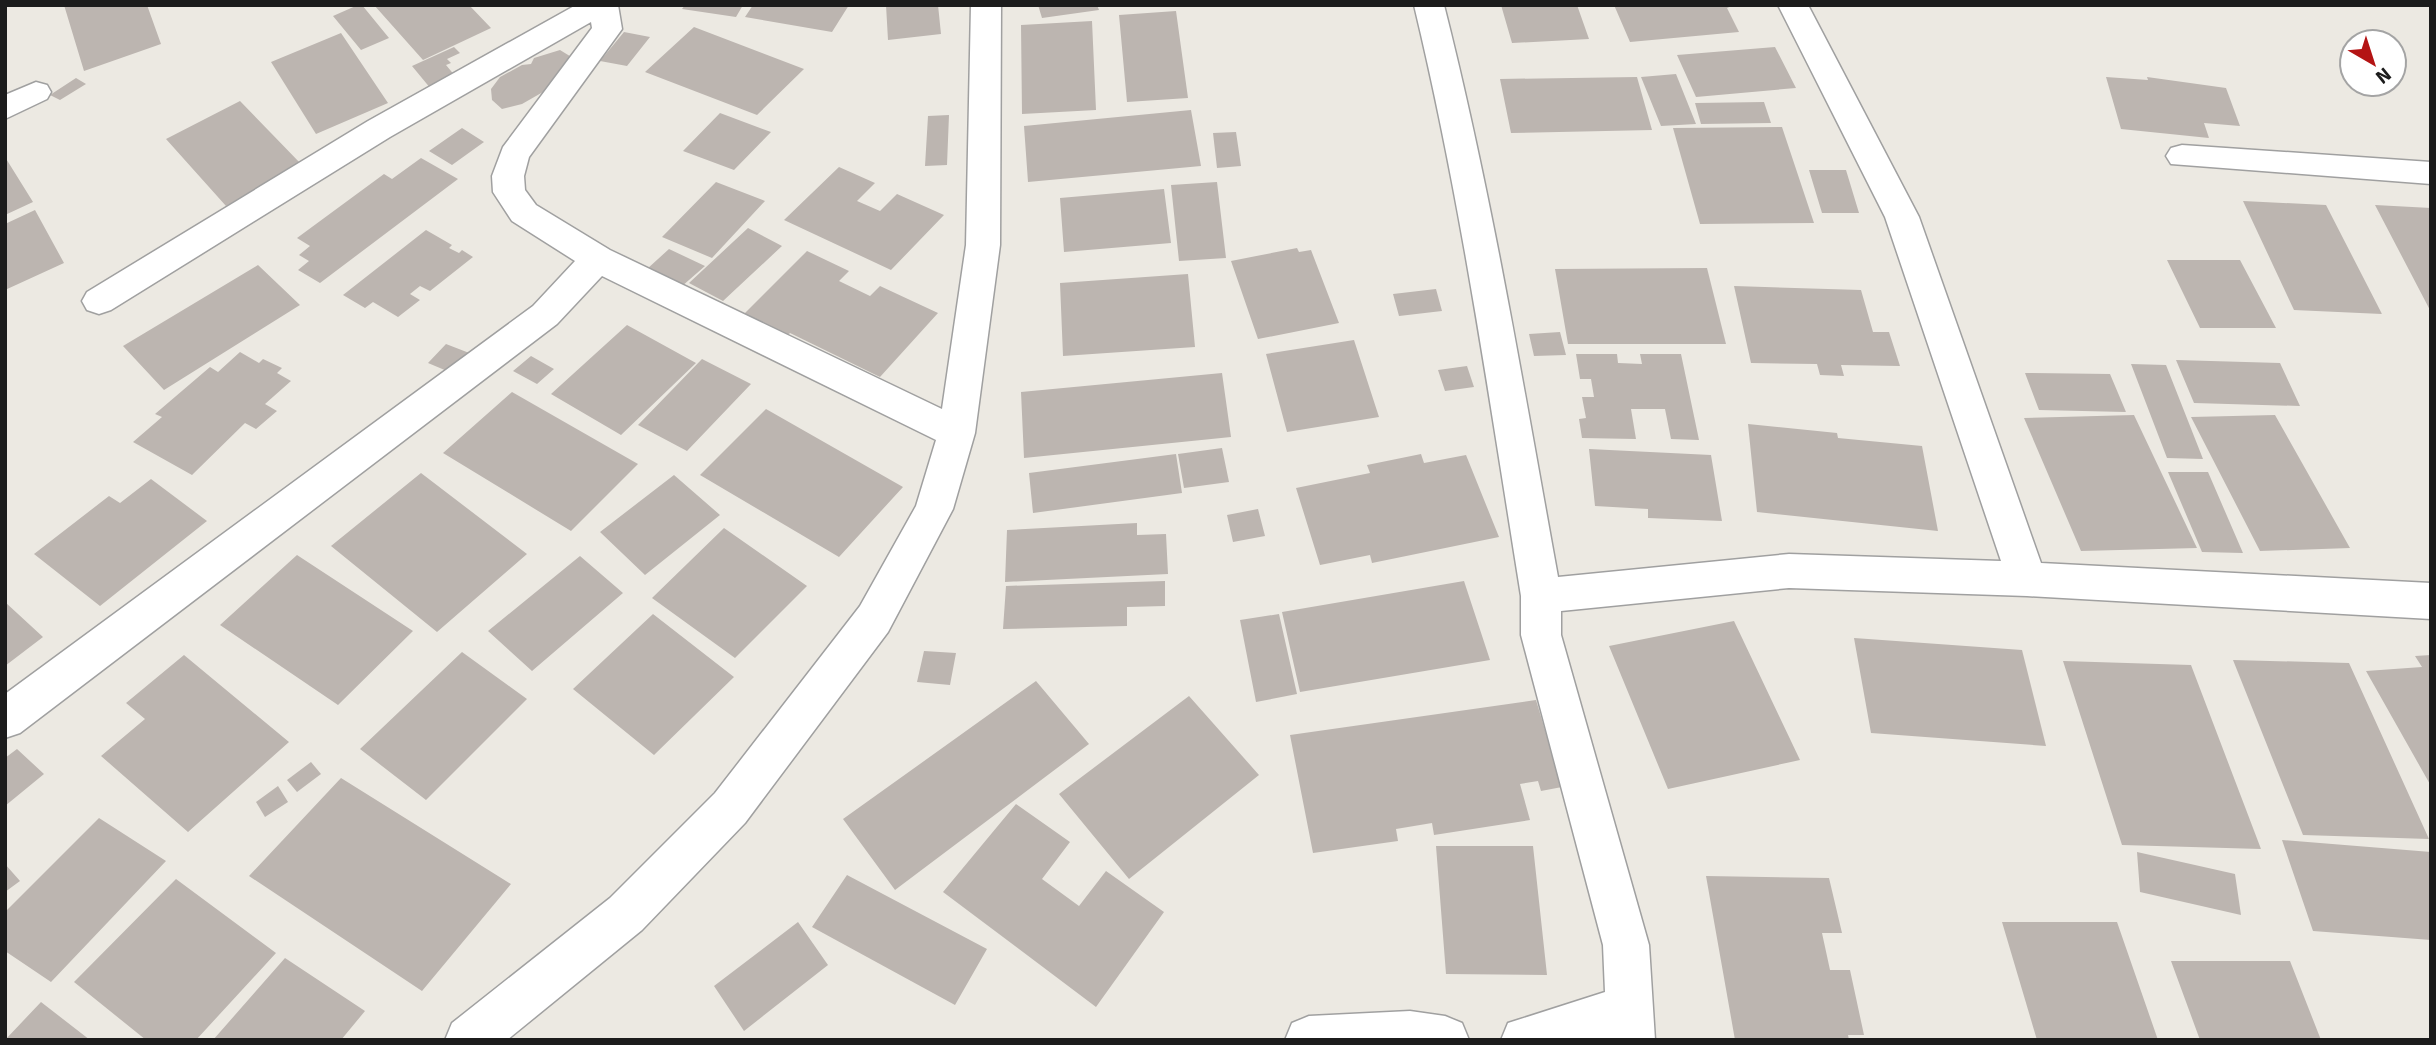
<svg xmlns="http://www.w3.org/2000/svg" width="2436" height="1045" viewBox="0 0 2436 1045" font-family="Signika,sans-serif">
<style>
.building{fill:#bcb5b0}
.lines{fill:none;stroke-linecap:round;stroke-linejoin:round}
.street-casing{stroke:#a0a0a0;stroke-width:3}
.street{fill:#fff;fill-rule:evenodd}
</style>
<rect width="100%" height="100%" fill="#ece9e2"/>
<!-- building -->
<path class="building" d="M64 5H147L161 44 84 71Z
M358 5H362L389 38 361 50 333 16Z
M374 5H469L491 28 423 60Z
M685 5H743L736 17 682 9Z
M753 5H849L832 32 745 17Z
M886 5H938L941 34 888 40Z
M1038 5H1097L1099 10 1042 18Z
M1501 5H1577L1589 39 1512 43Z
M1614 5H1734L1727 8 1739 32 1630 42Z
M1176 11 1188 98 1127 102 1119 15Z
M1092 21 1096 110 1022 114 1021 25Z
M694 27 804 69 757 115 645 72Z
M624 32 650 37 627 66 600 61Z
M341 33 388 103 316 134 271 62Z
M454 47 460 53 447 59 451 63 446 65 456 77 431 89 412 66Z
M1775 47 1796 88 1696 97 1677 55Z
M560 50 573 58 543 92 522 104 502 109 492 100 491 89 500 77 522 65 531 64 534 58Z
M1676 74 1696 124 1661 126 1641 77Z
M1637 77 1652 130 1511 133 1500 79Z
M2106 77 2148 80 2147 77 2226 88 2240 126 2204 123 2209 138 2121 129Z
M76 78 86 84 60 100 50 95Z
M240 101 302 165 226 206 166 139Z
M1764 102 1771 123 1701 124 1695 103Z
M1191 110 1201 166 1028 182 1024 126Z
M720 113 771 132 734 170 683 151Z
M949 115 947 165 925 166 928 116Z
M1782 127 1814 223 1700 224 1673 128Z
M462 128 484 142 452 165 429 151Z
M1236 132 1241 166 1217 168 1213 133Z
M5 157 33 202 5 215Z
M421 158 458 179 320 283 298 270 309 261 299 255 310 246 297 238 384 174 392 179Z
M839 167 875 183 857 201 880 211 897 194 944 215 891 270 784 220Z
M1809 170H1846L1859 213H1822Z
M716 182 765 201 712 258 662 237Z
M1217 182 1226 258 1179 261 1171 185Z
M1164 189 1171 243 1064 252 1060 198Z
M2243 201 2326 205 2382 314 2294 310Z
M2375 205 2431 208V312Z
M35 210 64 263 5 290V224Z
M748 228 782 246 723 301 689 283Z
M426 230 452 245 449 248 459 253 462 250 473 257 430 291 420 286 410 294 420 300 398 317 373 302 365 308 343 295Z
M1297 248 1299 252 1311 250 1339 323 1258 339 1231 261Z
M669 249 705 266 681 287 647 269Z
M807 251 849 271 839 281 870 296 880 286 938 313 880 377 790 333 787 336 743 315Z
M2167 260H2240L2276 328H2200Z
M258 265 300 305 164 390 123 346Z
M1707 268 1726 344H1568L1555 269Z
M1188 274 1195 347 1063 356 1060 283Z
M1734 286 1861 290 1873 332H1889L1900 366 1841 365 1844 376 1820 375 1817 364 1751 363Z
M1436 289 1442 311 1399 316 1393 294Z
M627 325 696 363 621 435 551 394Z
M1560 332 1566 355 1534 356 1529 334Z
M1354 340 1379 417 1287 432 1266 354Z
M446 344 477 356 459 376 428 363Z
M240 352 259 363 263 359 282 368 277 373 291 381 265 404 277 411 256 429 245 423 192 475 133 442 162 417 155 414 210 367 218 372Z
M1576 354H1617L1618 363 1642 364 1640 354H1681L1699 440 1671 439 1665 409H1631L1636 439 1582 438 1579 419 1586 418 1582 397H1594L1591 379H1580Z
M531 356 554 369 537 384 513 371Z
M702 359 751 384 687 451 638 425Z
M2176 360 2280 363 2300 406 2194 403Z
M2131 364 2166 365 2203 459 2167 458Z
M1467 366 1474 387 1445 391 1438 370Z
M1222 373 1231 437 1024 458 1021 392Z
M2025 373 2110 374 2126 412 2039 410Z
M512 392 638 464 571 531 443 453Z
M766 409 903 487 839 557 700 475Z
M2134 415 2197 548 2081 551 2024 418Z
M2275 415 2350 548 2260 551 2191 417Z
M1748 424 1837 433 1838 438 1922 446 1938 531 1757 512Z
M1222 448 1229 482 1184 488 1178 454Z
M1589 449 1711 455 1722 521 1648 518V509L1595 506Z
M1176 454 1182 493 1033 513 1029 473Z
M1421 454 1424 463 1466 455 1499 537 1372 563 1370 555 1320 565 1296 488 1370 473 1367 465Z
M2168 472H2208L2243 553 2202 552Z
M421 473 527 554 437 632 331 546Z
M674 475 720 515 645 575 600 532Z
M151 479 207 521 100 606 34 554 109 496 120 503Z
M1258 509 1265 536 1233 542 1227 515Z
M1137 523V535L1166 534 1168 574 1005 582 1007 530Z
M724 528 807 586 735 658 652 598Z
M297 555 413 631 338 705 220 625Z
M580 556 623 593 532 671 488 631Z
M1165 581V606L1127 607V626L1003 629 1006 586Z
M1464 581 1490 660 1300 692 1282 612Z
M5 602 43 637 5 666Z
M653 614 734 677 654 755 573 689Z
M1279 614 1297 694 1256 702 1240 620Z
M1734 621 1800 760 1668 789 1609 646Z
M1854 638 2022 650 2046 746 1871 733Z
M924 651 956 653 950 685 917 682Z
M462 652 527 699 426 800 360 749Z
M184 655 289 742 188 832 101 756 145 719 126 703Z
M2431 655V786L2366 671 2422 667 2415 656Z
M2233 660 2349 663 2429 839 2303 835Z
M2063 661 2191 665 2261 849 2122 845Z
M1036 681 1089 744 895 890 843 819Z
M1189 696 1259 775 1129 879 1059 794Z
M1536 700 1562 787 1541 791 1538 781 1520 784 1530 820 1434 835 1432 823 1396 829 1398 841 1313 853 1290 735Z
M17 749 44 774 5 806V758Z
M311 762 321 774 297 792 287 780Z
M341 778 511 884 422 991 249 876Z
M278 786 288 802 265 817 256 802Z
M1016 804 1070 842 1042 879 1079 906 1106 871 1164 912 1096 1007 943 892Z
M99 818 166 861 51 982 5 951V912Z
M2282 840 2431 852V940L2313 931Z
M1436 846H1533L1547 975 1446 974Z
M2137 852 2235 874 2241 915 2140 892Z
M5 864 20 881 5 892Z
M847 875 987 949 955 1005 812 927Z
M1706 876 1829 878 1842 933H1822L1830 970H1850L1864 1035H1848L1849 1040H1735Z
M176 879 276 953 196 1040H146L74 982Z
M798 922 828 965 744 1031 714 986Z
M2002 922H2117L2158 1040H2037Z
M285 958 365 1011 341 1040H213Z
M2171 961H2290L2321 1040H2200Z
M41 1002 90 1040H5Z"/>
<g class="lines">
<defs>
<path id="street" d="M576 5H618L622 29 529 157 524 176 525 190 536 205 610 250 942 409 966 245 971 5H1001L1000 245 975 433 953 509 888 632 745 823 642 930 507 1040H445L452 1023 610 898 715 793 860 606 916 506 936 440 602 276 557 324 20 733 5 738V694L533 306 575 261 512 221 493 192 492 176 503 147 592 28 591 22 390 137 111 310 99 314 87 310 82 301 87 292 368 121Z
M1414 5H1444C1492 194 1523 385 1558 577L1789 554 2001 561 1885 217 1778 5H1808L1919 217 2041 563 2431 583V619L2027 596 1789 588 1561 611V635L1649 945 1655 1040H1501L1508 1023 1605 992 1603 945 1521 635V596C1489 398 1461 200 1414 5Z
M36 82 47 85 51 92 47 99 5 119V95Z
M2182 145 2431 162V184L2171 164 2166 156 2171 148Z
M1410 1011 1445 1016 1462 1023 1469 1040H1285L1292 1023 1309 1016Z"/>
</defs>
<!-- street casing -->
<use href="#street" class="street-casing"/>
<!-- street -->
<use href="#street" class="street"/>
</g>
<!-- border -->
<rect width="2436" height="1045" fill="none" stroke="#1c1c1c" stroke-width="14"/>
<!-- north arrow -->
<g transform="translate(2373 63) rotate(141)"><circle r="33" fill="#ffffff" stroke="#a4a4a4" stroke-width="2"/>
<path d="M0-5L12 26L0 18L-12 26Z" fill="#b41414"/>
<text y="-10" font-size="19" font-weight="bold" text-anchor="middle" fill="#1c1c1c">N</text>
</g>
</svg>
